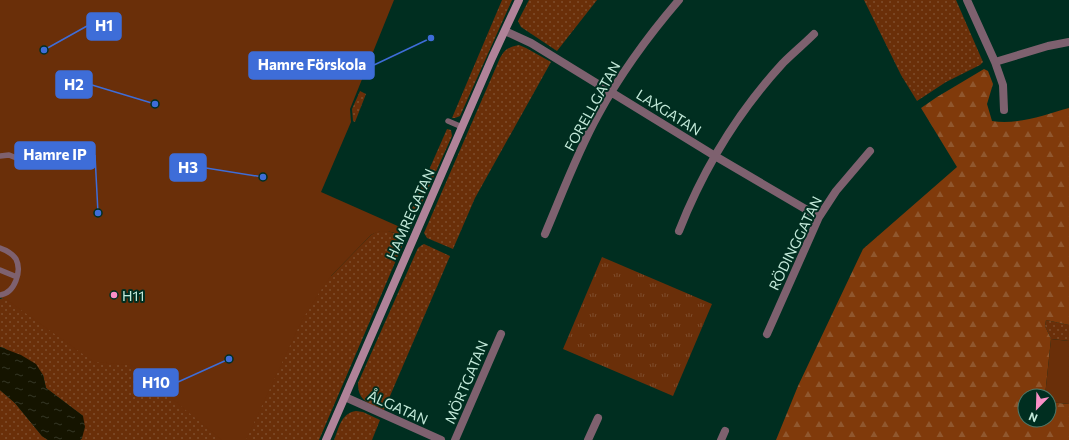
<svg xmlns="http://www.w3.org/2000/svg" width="1069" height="440" viewBox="0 0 1069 440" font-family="Commissioner,sans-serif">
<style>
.grass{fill:url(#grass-dots)}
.forest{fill:url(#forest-firs)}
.park{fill:url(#park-tufts)}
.garden{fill:#6a2f09}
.water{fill:url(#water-ripples)}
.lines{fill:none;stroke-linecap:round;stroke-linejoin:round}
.lane{stroke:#7e616f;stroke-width:5.5}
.street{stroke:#7e616f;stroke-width:8}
.secondary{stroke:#b08399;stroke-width:8}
.poi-dot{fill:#fa8fc7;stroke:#002e20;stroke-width:1.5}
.labels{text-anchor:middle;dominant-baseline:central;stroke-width:4;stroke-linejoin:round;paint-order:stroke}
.street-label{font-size:14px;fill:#c3eada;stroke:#002e20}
.poi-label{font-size:14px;fill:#c3eada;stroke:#002e20;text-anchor:start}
.leader{fill:none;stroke:#3e6dd8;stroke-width:1.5}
.callout-dot{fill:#3e6dd8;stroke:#002e20;stroke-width:1.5}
.callout{fill:#3e6dd8;stroke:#3e6dd8;stroke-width:1.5}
.callout-label{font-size:15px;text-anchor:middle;font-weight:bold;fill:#fff}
</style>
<defs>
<pattern id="grass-dots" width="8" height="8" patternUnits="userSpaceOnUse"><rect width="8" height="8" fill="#6a2f09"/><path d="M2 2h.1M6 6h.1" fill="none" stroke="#7e4d2c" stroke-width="1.8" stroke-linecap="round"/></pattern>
<pattern id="forest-firs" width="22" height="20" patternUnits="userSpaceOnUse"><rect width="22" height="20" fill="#803a0b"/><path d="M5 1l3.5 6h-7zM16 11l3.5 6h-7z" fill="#90572e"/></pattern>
<pattern id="park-tufts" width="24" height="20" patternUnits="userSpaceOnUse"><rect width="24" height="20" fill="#6a2f09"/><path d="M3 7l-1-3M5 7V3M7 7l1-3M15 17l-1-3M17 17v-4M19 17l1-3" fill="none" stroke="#7e4d2c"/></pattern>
<pattern id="water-ripples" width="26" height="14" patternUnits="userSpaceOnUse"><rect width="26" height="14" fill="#151400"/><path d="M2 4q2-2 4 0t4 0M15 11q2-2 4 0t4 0" fill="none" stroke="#353625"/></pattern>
</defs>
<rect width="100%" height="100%" fill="#002e20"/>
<!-- grass -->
<path class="grass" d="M502 0H512L460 116 455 118H452Z
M529 0H597L557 51 521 27 518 21Z
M864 0H956L983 62 980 65 946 82 917 101 901 75Z
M519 45 526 48 551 62 475 198 453 249 427 238 424 233 500 58C505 49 509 47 519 45Z
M360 91 366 94 355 122 353 121 352 109Z
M447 129 451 130 452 136 409 231 403 229Z
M385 230 406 237 319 440H80L82 438 83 416 46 388 43 375 4 348 0 347V299L8 297 331 276 371 235 376 232Z
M424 244 450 256 384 410C369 403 358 402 358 383L418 248 422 245Z
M1046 320 1069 325V341L1051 339 1045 326Z
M0 390 15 403 42 436 48 440H0Z
M356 411 363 412 380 420 372 440H334C339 428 341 413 356 411Z"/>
<!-- forest -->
<path class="forest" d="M984 69 988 71 993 84 987 104 992 121C1018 125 1044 115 1069 108V325L1046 320 1045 326 1051 339 1045 396H1025V420H1049V402L1069 404V440H776L798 386 863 249 957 167 921 108 937 97Z"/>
<!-- park -->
<path class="park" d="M602 257 712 304 673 396 563 349Z"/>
<!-- garden -->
<path class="garden" d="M0 0H394L350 109 351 122 321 192 409 231 406 237C393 232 383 228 371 235L331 276 319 293 302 320 246 440H222L131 365 94 362 7 300 0 297Z
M1051 339 1069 341V404L1049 402V396H1045Z"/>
<!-- water -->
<path class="water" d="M0 347 21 355 36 364 43 375 46 388 83 416 85 427 82 438 80 440H48L42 436 15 403 0 390Z"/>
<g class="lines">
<!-- lane -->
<path class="lane" d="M448 121 462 127
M0 156 9 155 19 159
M0 248C6 250 12 253 16 259 22 271 15 293 0 295
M0 270 17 277"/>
<!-- street -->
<path class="street" d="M967 0 995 62 1003 85 1004 110
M505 31 531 43 715 156 819 217
M995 62 1048 46 1069 42
M679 231C703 170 738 112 783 63 793 53 804 44 814 34
M545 234C562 194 577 153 598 115 621 73 648 36 679 0
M767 334 819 217 836 191 870 151
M345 397 441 440
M455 440 501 334
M588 440 598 418
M721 440 725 431"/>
<!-- secondary -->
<path class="secondary" d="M326 440 492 58 519 0"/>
</g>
<!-- markers -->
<circle class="poi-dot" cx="114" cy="295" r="4"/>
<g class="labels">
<!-- street labels -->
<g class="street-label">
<text transform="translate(592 106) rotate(-61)">FORELLGATAN</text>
<text transform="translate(669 112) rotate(32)">LAXGATAN</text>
<text transform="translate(410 214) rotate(-66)">HAMREGATAN</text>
<text transform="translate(795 243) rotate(-64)">RÖDINGGATAN</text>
<text transform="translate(466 382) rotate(-67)">MÖRTGATAN</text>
<text transform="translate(398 407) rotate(24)">ÅLGATAN</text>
</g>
<!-- poi labels -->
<g class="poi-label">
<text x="122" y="295">H11</text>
</g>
</g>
<!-- callouts -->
<path class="leader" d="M44 50L87 26M431 38L374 65M155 104L92 85M98 213L95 155M263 177L206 168M229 359L178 382"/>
<g class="callout-dot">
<circle cx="44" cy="50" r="4"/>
<circle cx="431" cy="38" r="4"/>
<circle cx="155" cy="104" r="4"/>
<circle cx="98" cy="213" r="4"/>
<circle cx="263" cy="177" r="4"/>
<circle cx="229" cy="359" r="4"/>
</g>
<g class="callout">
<rect x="87" y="13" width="34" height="27" rx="4"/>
<rect x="249" y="52" width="125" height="27" rx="4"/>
<rect x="56" y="71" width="36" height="27" rx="4"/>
<rect x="15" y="142" width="80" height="27" rx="4"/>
<rect x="170" y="154" width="36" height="27" rx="4"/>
<rect x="134" y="369" width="44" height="27" rx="4"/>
</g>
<g class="callout-label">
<text x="104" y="31">H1</text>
<text x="312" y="70">Hamre Förskola</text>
<text x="74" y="90">H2</text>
<text x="55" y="160">Hamre IP</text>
<text x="188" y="173">H3</text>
<text x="156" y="388">H10</text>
</g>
<!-- north arrow -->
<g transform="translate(1037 408) rotate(203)"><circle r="19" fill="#002e20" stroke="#4e796a"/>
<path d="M0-3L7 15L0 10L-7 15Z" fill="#fa8fc7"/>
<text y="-6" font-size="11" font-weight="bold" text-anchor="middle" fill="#c3eada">N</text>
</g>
</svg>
